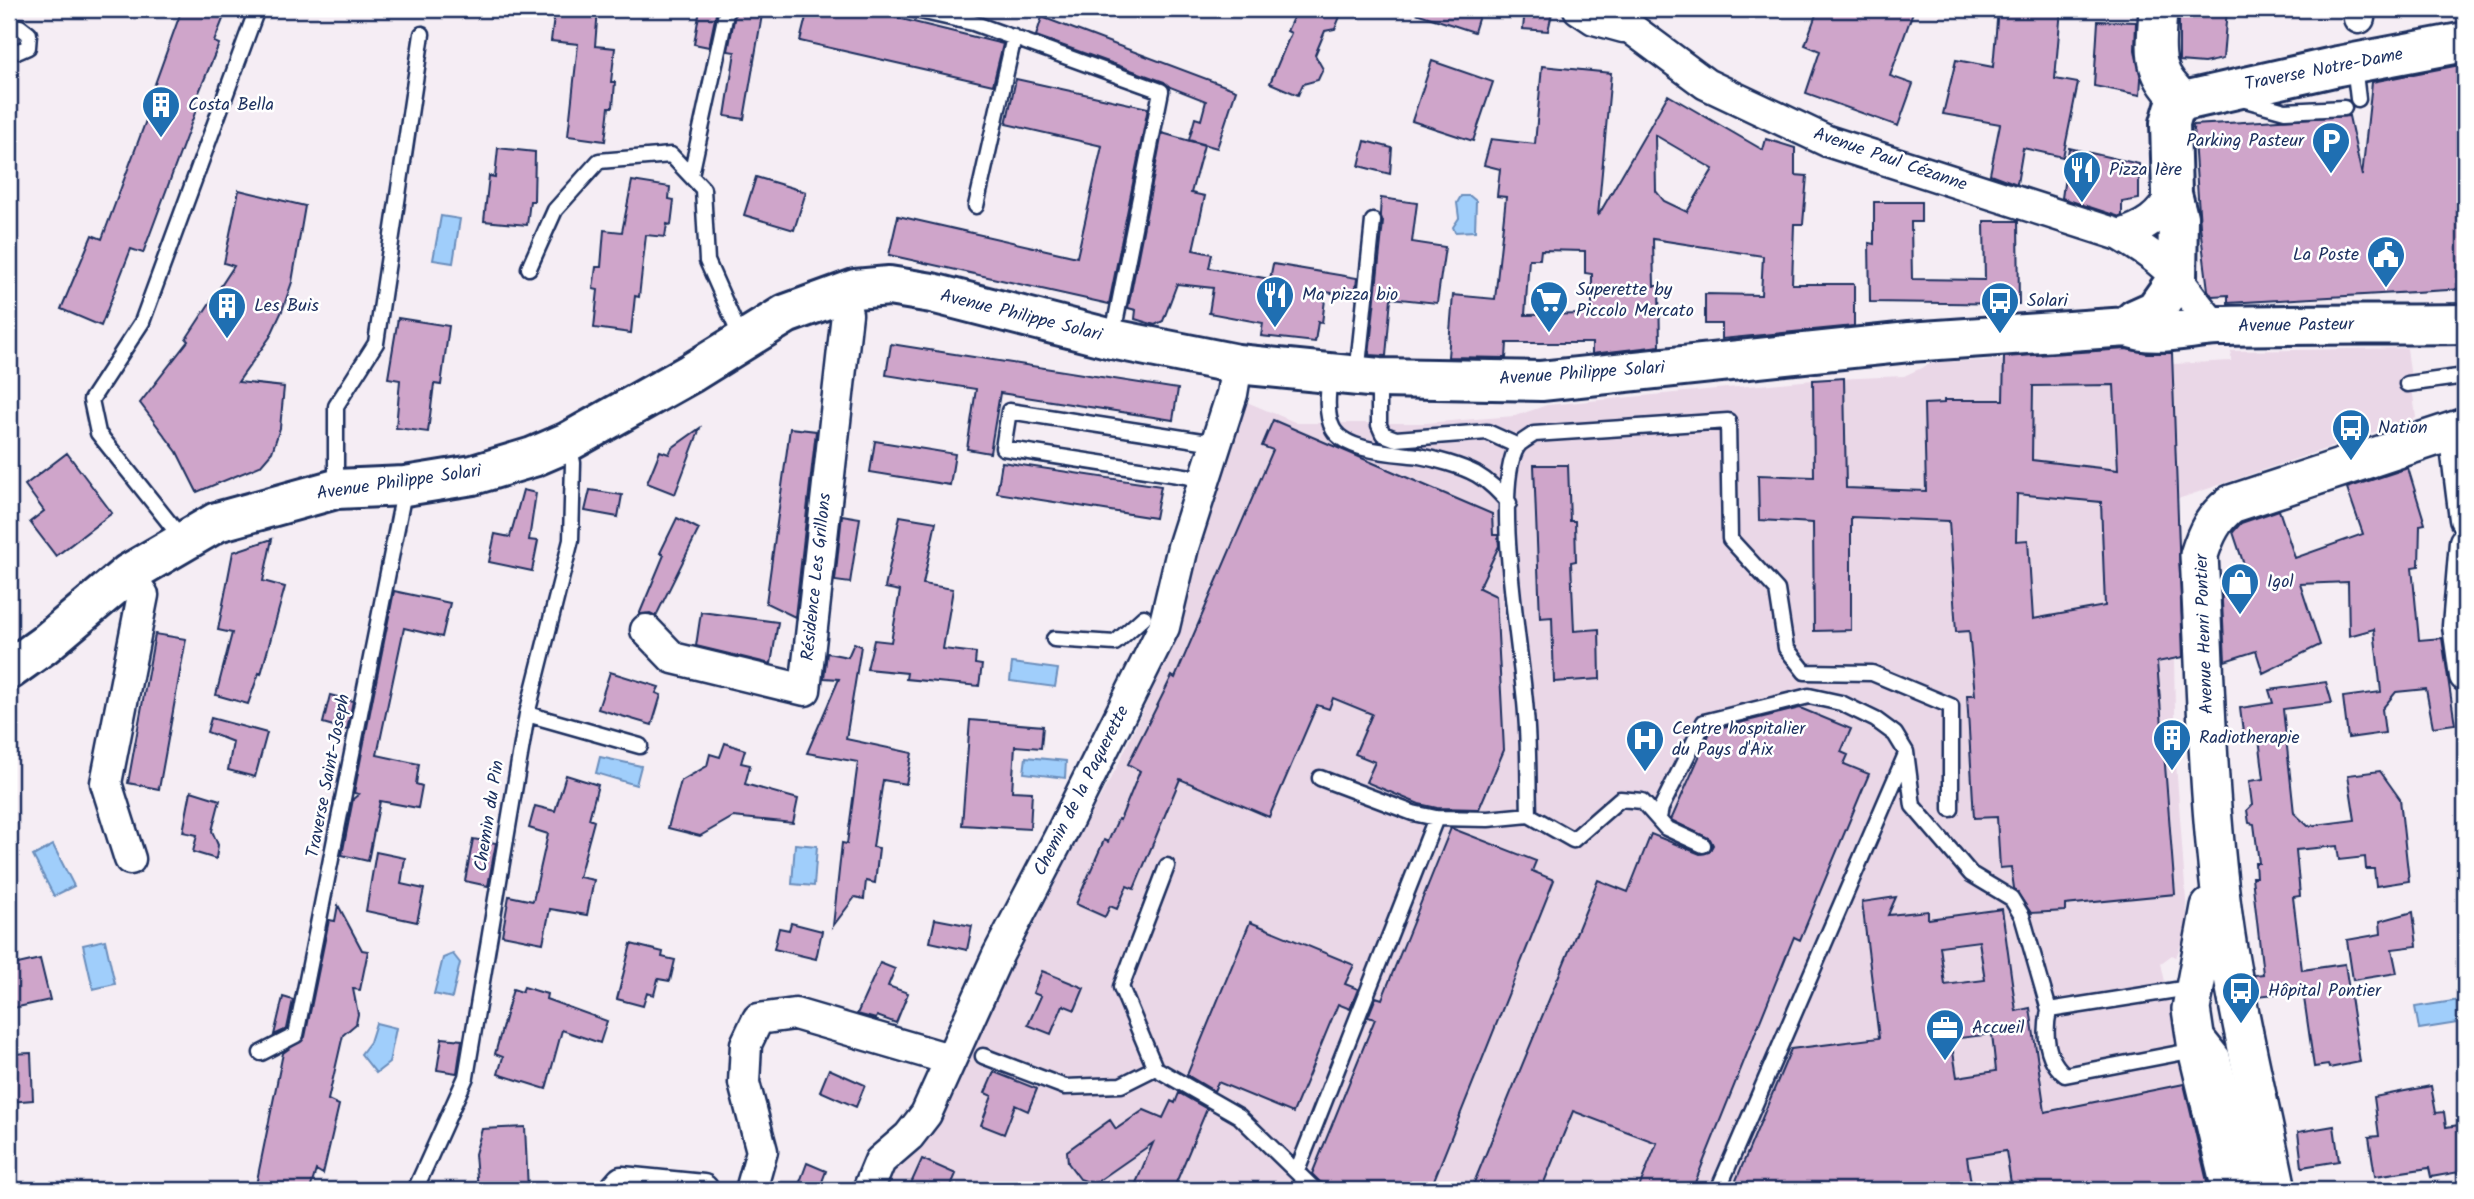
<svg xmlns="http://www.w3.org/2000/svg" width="2474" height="1199" viewBox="0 0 2474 1199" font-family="Kalam,sans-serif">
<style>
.built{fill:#ead7e7}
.water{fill:#a0cefb;stroke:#6b8ebc;stroke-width:2}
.building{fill:#cfa5ca;stroke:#1b2f5e;stroke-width:2;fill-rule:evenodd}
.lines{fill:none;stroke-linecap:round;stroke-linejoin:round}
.service-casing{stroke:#1b2f5e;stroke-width:19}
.minor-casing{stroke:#1b2f5e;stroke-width:35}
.tertiary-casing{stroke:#1b2f5e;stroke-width:42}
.secondary-casing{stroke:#1b2f5e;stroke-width:44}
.service{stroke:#fff;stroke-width:14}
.minor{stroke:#fff;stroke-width:30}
.tertiary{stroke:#fff;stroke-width:37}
.secondary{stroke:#fff;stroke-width:38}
.labels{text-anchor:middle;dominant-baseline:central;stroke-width:5;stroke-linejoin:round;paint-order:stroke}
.street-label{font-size:18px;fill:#1b2f5e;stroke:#fff}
.poi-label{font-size:18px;fill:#1b2f5e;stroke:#fff;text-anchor:start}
</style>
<rect width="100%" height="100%" fill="#f5edf4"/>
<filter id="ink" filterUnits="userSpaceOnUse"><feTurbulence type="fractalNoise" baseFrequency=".0143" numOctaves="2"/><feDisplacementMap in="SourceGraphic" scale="14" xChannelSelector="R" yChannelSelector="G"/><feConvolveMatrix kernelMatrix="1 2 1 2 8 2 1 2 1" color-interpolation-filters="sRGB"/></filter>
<g filter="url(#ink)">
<!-- built -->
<path class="built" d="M2172 348 2173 364 2231 361V351L2407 348 2416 418 2178 499 2187 656 2174 659 2176 763 2188 928 2176 957 2172 955 2161 963 2209 1190H884L890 1176 923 1131 1013 953 1118 765 1169 653 1206 514 1242 400 1297 423H1425L1515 416 1547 405 1813 380 1904 376 1934 362 2003 360 2004 349Z"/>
<!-- water -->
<path class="water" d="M1461 196H1470L1476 201 1475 231 1455 232 1453 227 1459 218 1457 203Z
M441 216 460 219 453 263 433 260Z
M1012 663 1058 669 1055 687 1010 681Z
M600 757 641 766 636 785 596 773Z
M1026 757 1066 761 1065 778 1024 773Z
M795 844 817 846 814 886 792 884Z
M53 845 74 886 54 896 33 856Z
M105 940 115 984 93 989 83 945Z
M453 954 460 963 452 998 434 994 443 958Z
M2460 1000 2464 1022 2419 1029 2415 1007Z
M376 1023 396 1028 389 1063 376 1073 361 1054 370 1042Z"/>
<!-- building -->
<path class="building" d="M182 9H227L214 42 219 44 192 109 196 110 143 253 131 249 101 326 61 309 92 235 102 239 155 96 151 95Z
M555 9H598L595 46 615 48 611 82H615L613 107H609L605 141 568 136 578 44 551 41Z
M700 9H717L709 47 694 44Z
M736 9H763L744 119 725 116 735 52 728 51Z
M808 9H861L1003 44 993 85 800 41Z
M1297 9H1343L1335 29 1325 31 1315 55 1323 69 1318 80 1303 84 1298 95 1270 83 1291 33 1287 31Z
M1417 9H1481L1474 32 1416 13Z
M1525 9H1553L1548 31 1523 29Z
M1818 9H1914L1890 76 1913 84 1898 126 1806 93 1820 51 1805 45Z
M1998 9H2061L2055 79 2078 83 2063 157 2023 148 2017 184 1990 174 2000 124 1943 114 1956 60 1993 67Z
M2179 9H2227L2223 59 2204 63 2179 61Z
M1042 17 1236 90 1217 148 1189 140 1195 118 1201 120 1206 101 1170 87 1164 82 1036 36Z
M2098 21 2136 22 2135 50 2141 79 2140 95 2094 86Z
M1432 61 1493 82 1473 141 1412 121Z
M2465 64V289L2228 303V295L2212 296 2208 290 2200 226 2193 125 2349 116 2362 176 2372 82Z
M1542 66 1611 73 1598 216 1668 95 1763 150 1766 139 1795 148V175L1807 176 1803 224H1794L1792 284H1854V326L1722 339V324H1705V294L1761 295 1763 256 1653 239 1654 286H1659L1660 346 1592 354V343H1507L1506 358 1448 357 1453 295 1495 299 1506 197 1497 196 1500 169 1484 165 1491 139 1535 144ZM1655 135 1713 169 1687 212 1664 201 1656 191ZM1541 250 1585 251V273L1592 274V314L1525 315 1529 259H1540Z
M1016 79 1148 108 1109 304 889 255 898 216 1077 257 1102 146 1006 124Z
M1162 133 1204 145 1191 193 1205 196 1193 250 1212 254 1209 268 1270 279 1273 264 1357 278 1355 297 1326 292 1322 323 1318 322 1315 342 1261 336 1263 323 1209 313 1213 288 1177 284 1163 321 1155 325 1135 319 1136 310 1128 308Z
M1365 141 1392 148 1390 174 1359 166Z
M498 148 535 152 534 201H530L527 225 484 221 489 176 495 177Z
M2069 148 2139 164V199L2122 202V216L2120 217 2062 198Z
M756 177 806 192 794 230 744 215Z
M632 181 670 187 669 199 674 200 671 225 667 224 665 237 646 235 639 297 635 296 631 333 594 328 598 290 593 289 596 267H601L604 230 622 232Z
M239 190 305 206 292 282 282 311 270 337 238 382 284 387 280 428 272 452 260 466 197 492 177 452 140 403 188 341 186 339 234 266 224 263Z
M1381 198 1417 203 1412 242 1445 247 1437 303 1391 298 1386 356 1369 355 1383 222 1380 214Z
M1874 202H1921V222H1911L1912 279 1985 280 1984 221H2018L2019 304 1870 302 1869 243 1874 244Z
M398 318 449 326 441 385 434 384 428 432 396 428 400 380 388 378Z
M891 344 1178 389 1173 420 1000 393 990 453 967 449 976 389 886 375Z
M2126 349 2147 353H2172L2183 657 2157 662 2175 894 2065 905V911L2031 913 2014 888 2011 867 2000 868 1997 817 1974 818 1967 695H1975L1969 631 1956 632 1949 521 1851 517V630L1814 631 1813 523 1759 520 1758 475 1814 477 1813 380 1844 378 1846 488 1926 491 1924 404 1944 403V400H2003L2004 357ZM2114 385 2118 470 2032 460 2033 386ZM2017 494 2101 502 2105 606 2033 619 2028 540 2016 541Z
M1273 420 1492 514 1493 535H1498L1499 546 1479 588 1496 596 1504 750 1479 809 1437 808 1419 804 1366 782 1375 762 1355 754 1372 714 1333 698 1329 709 1317 705 1269 817 1180 779 1134 889 1127 886 1117 909 1110 906 1105 917 1076 904 1104 840 1108 842 1118 819 1120 820 1140 771 1128 764 1172 676 1175 678 1273 450 1262 446Z
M700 428 675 494 647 483 660 451 669 454 672 448Z
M790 428 816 431 795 617 766 603Z
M875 441 955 454 950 485 870 472Z
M67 453 112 513 56 556 30 522 44 511 25 485Z
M1002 462 1161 486 1155 518 997 493Z
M1534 465H1568L1570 521H1575L1576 561 1571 562 1574 631 1599 629 1600 679 1554 682 1552 617 1540 618Z
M2408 468 2425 524 2420 525 2419 566 2412 567 2419 640 2442 638 2455 724 2433 727 2426 689 2396 692 2382 709 2385 733 2348 738 2343 697 2381 692 2374 629 2349 636 2348 582 2300 584 2320 645 2263 673 2256 651 2225 661 2221 583 2236 578 2233 569 2244 565 2233 532 2241 523 2279 510 2295 558 2363 534 2347 488Z
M523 490 536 493 529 540 538 541 532 571 489 562 495 534 510 537Z
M590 490 622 495 618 517 585 511Z
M842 515 860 518 850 583 835 581Z
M900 516 936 522 923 584 953 589 943 649 976 653 975 664 982 665 979 686 906 679 907 673 867 669 874 640 891 642 900 591 885 588Z
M677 518 699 529 656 616 650 613 639 615 664 555 660 553Z
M272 539 263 581 285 587 261 674 259 673 248 704 216 695 232 633 218 630 233 552Z
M394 591 450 603 442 637 404 628 377 755 419 764 416 784 422 786 418 808 380 801 368 861 342 855 353 799 359 794 354 793Z
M701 612 778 622 771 664 696 646Z
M155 634 186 639 159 789 128 783Z
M854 643 861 646 846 739 912 753 906 784 883 780 873 847 879 848 875 883 866 881 864 899 855 897 833 926 842 843 847 844 858 762 807 753 839 679 824 678 827 653 848 657Z
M610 672 659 687 656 693 661 695 652 725 598 709Z
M2326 682 2332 703 2283 709 2294 813 2308 826 2355 820 2348 775 2380 771 2400 799 2409 881 2376 886 2374 869H2366L2365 857 2339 860 2337 846 2296 850 2300 896 2293 897 2302 970 2345 964 2360 1062 2329 1068 2328 1065 2314 1067 2303 991 2258 996 2254 975 2263 974 2252 877H2256L2255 863H2259L2254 824 2249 823 2247 810 2252 805 2249 781 2264 779 2259 738 2244 740 2240 708 2273 703 2269 690Z
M330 695 353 701 347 730 323 723Z
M1800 708 1851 729 1841 752 1848 755 1844 764 1869 774 1800 940 1794 937 1692 1190H1638L1657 1143 1573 1111 1541 1190H1471L1598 880 1628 892 1651 834 1700 854 1709 852 1713 845 1710 839 1671 820 1711 730Z
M211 718 267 733 255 777 228 770 233 742 207 732Z
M970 720 1043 726 1041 748 1015 746 1012 791 1032 792 1030 829 962 825Z
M725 743 745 750 741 763 750 765 745 784 798 799 793 823 733 817 700 836 668 828 681 781 707 766 710 754 720 757Z
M566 775 598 785 589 819 594 821 579 877 594 880 587 915 550 909 543 943 502 935 509 896 533 901 548 834 529 828 535 806 555 811Z
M191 791 220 800 212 831 218 845 216 859 193 852 197 835 183 832Z
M1451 828 1536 861 1532 871 1554 880 1430 1190H1342L1320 1182 1312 1174 1375 1019 1368 1017 1376 997 1382 999Z
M473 839 496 843 488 886 465 881Z
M376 852 405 858 401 884 424 889 417 922 366 911Z
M1896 897 1888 915 1928 911V919L2002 909 2016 1011 2030 1008 2045 1112 2184 1084 2209 1190H2012L2006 1151 1967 1157 1972 1190H1732L1791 1049 1879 1038 1862 902ZM1979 941 1985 980 1945 985 1940 946ZM1992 1034 1996 1071 1957 1077 1951 1039Z
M338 905 362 950 368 951 360 990 353 989 358 1014 356 1024 343 1035 328 1100 339 1105 323 1174 316 1170 310 1190H255L283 1053 305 1037 329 920 335 921Z
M2413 912 2417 946 2392 949 2397 973 2353 980 2347 940 2381 934 2380 921Z
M935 919 972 926 967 950 930 942Z
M1250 922 1354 965 1345 984 1358 989 1350 1009 1338 1004 1293 1113 1218 1082 1214 1091 1187 1075Z
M791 923 822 931 816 959 774 949 779 928 789 930Z
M631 944 663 952 662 957 675 960 670 981 658 979 654 995 647 993 643 1006 617 999Z
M40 959 50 1000 9 1009V966Z
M880 963 895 969 888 986 908 993 896 1023 877 1016 876 1019 857 1014Z
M1042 971 1084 988 1075 1010 1063 1005 1051 1034 1028 1025 1041 996 1033 993Z
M524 987 547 994 546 999 607 1021 600 1043 562 1030 546 1089 498 1074 503 1057 495 1054 513 989 522 992Z
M283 997 293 1000 287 1029 274 1035Z
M442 1038 462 1040 457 1073 437 1070Z
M31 1053 33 1100 9 1102V1054Z
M829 1069 865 1085 856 1107 820 1091Z
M994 1072 1037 1089 1028 1111 1015 1105 1004 1134 981 1125 992 1096 985 1093Z
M2431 1086 2436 1113 2444 1112 2446 1127 2465 1124V1171L2431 1177 2429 1168 2375 1176 2369 1137 2379 1136 2374 1097Z
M1179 1093 1207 1109 1173 1190H1133L1153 1143 1094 1184 1080 1179 1068 1163 1067 1151 1110 1120 1116 1129 1144 1110 1163 1118 1171 1101 1175 1103Z
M2334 1126 2339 1161 2302 1167 2298 1132Z
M525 1127 528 1190H478L475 1154 482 1129Z
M922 1159 956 1174 949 1190H908Z
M807 1163 826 1171 819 1190H797Z"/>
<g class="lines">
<defs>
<path id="service" d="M911 9 973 23 1161 91 1112 339
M9 26 20 27 29 34 28 47 19 51
M2354 65 2358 99
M2242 99 2285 111 2344 108
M691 175 727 9
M976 206 1014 37
M529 268 555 210 599 161 671 155 703 189 707 261 741 338
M1357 375 1373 221
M1330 376C1328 392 1325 414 1333 429 1346 452 1397 453 1419 456 1436 459 1461 466 1476 474 1490 482 1499 492 1509 503
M1379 379V425L1383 434 1396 439 1487 432 1518 446
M2407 384 2465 376
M1204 479 1003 448 1009 411 1215 443
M336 488V406L376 343 422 34
M183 540 98 433 91 400 142 322 257 9
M1054 639 1115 643 1144 617
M527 714 640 746
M1320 778 1413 813 1436 818 1488 819 1529 815 1573 840 1620 799 1642 801 1666 828 1703 845
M1529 815C1528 782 1529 747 1526 714 1523 658 1491 491 1517 447 1520 442 1529 438 1534 434L1728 421 1730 539 1777 590 1786 648 1805 672 1872 673 1951 706V809
M1659 818 1661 808 1704 722 1809 696 1841 703 1876 720 1895 734 1906 752 1913 806 1971 874 2011 898 2022 916 2049 1010
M1167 866 1121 987 1155 1068 1239 1116 1315 1190
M2195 987 2049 1010C2044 1034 2046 1059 2065 1075L2195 1050
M2202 1029 2222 1054 2255 1190
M261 1053 296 1035 405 487
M983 1056 1065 1087 1121 1085 1155 1068
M1297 1171 1436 818
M415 1190 466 1077 527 714 571 540 573 463 569 444
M1718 1190 1906 754"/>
<path id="minor" d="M1579 9 1594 19 1623 27
M1605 9 1706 84 1827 141 2120 235C2140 247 2161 260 2177 279 2190 294 2200 311 2215 326
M2359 18 2360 9
M2120 235C2144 227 2160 218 2172 194
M2454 431 2465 519
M2465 542 2458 626 2465 676
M128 574 143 595 106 783 130 859
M646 630 673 658 805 690 847 314 842 292
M615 1190 622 1182 703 1190
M751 1190 762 1151 744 1083 746 1044 758 1019 795 1014 949 1059
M868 1190 880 1161 909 1136 926 1114 998 955 1059 838 1164 627 1183 547 1232 394 1237 364"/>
<path id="tertiary" d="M2158 9C2156 50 2149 72 2184 101
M2210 907 2191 1009 2197 1049 2231 1190
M2277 1190C2260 1105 2239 1021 2226 936 2207 809 2206 682 2199 555 2206 533 2213 518 2231 504L2465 427"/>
<path id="secondary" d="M2128 327 2135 319 2155 310 2177 279 2178 217 2172 194 2170 123 2174 109 2184 101 2338 66 2465 42
M9 670 44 645 128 574 217 522 336 489 405 486 473 475 533 457 568 442 691 373 786 314 855 289 889 286 932 293 1112 339 1237 364 1379 378 1541 381 1909 342 2128 327C2156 338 2189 327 2218 326 2300 324 2383 325 2465 324"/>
</defs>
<!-- service casing -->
<use href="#service" class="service-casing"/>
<!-- minor casing -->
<use href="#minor" class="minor-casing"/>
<!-- tertiary casing -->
<use href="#tertiary" class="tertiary-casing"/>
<!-- secondary casing -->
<use href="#secondary" class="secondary-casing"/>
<!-- service -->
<use href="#service" class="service"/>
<!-- minor -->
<use href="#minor" class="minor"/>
<!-- tertiary -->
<use href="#tertiary" class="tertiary"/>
<!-- secondary -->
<use href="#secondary" class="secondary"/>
</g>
</g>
<!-- icons -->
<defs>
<symbol id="building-pin" viewBox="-11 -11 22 30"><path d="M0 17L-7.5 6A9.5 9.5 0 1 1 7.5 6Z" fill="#1f6fb2" stroke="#fff"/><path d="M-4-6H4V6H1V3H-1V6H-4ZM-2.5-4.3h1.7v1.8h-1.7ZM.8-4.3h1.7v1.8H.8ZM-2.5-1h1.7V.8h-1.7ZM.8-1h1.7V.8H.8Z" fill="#fff"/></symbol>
<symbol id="parking-pin" viewBox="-11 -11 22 30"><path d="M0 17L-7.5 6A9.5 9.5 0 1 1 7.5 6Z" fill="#1f6fb2" stroke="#fff"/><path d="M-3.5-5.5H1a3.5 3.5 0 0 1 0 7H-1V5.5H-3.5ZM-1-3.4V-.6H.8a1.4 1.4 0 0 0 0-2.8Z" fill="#fff"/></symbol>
<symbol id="restaurant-pin" viewBox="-11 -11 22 30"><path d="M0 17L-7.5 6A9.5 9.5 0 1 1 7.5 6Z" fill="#1f6fb2" stroke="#fff"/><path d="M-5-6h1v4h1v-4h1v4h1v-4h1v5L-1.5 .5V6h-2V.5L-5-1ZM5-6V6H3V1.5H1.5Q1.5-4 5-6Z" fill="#fff"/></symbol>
<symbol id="civic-pin" viewBox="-11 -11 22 30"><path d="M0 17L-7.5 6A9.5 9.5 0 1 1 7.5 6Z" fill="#1f6fb2" stroke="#fff"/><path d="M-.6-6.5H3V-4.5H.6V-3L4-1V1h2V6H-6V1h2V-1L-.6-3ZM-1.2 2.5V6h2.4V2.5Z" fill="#fff"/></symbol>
<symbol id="supermarket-pin" viewBox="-11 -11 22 30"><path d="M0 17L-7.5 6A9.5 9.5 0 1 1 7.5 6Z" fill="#1f6fb2" stroke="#fff"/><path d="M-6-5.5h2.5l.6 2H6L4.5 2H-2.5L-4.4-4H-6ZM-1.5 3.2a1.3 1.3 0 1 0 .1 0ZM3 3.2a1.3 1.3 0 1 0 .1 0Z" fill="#fff"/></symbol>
<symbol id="bus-pin" viewBox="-11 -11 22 30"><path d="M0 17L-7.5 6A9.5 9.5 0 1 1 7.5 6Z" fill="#1f6fb2" stroke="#fff"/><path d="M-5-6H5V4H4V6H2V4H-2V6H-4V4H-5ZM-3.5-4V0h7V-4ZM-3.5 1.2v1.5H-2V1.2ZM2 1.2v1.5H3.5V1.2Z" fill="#fff"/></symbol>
<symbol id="shop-pin" viewBox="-11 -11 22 30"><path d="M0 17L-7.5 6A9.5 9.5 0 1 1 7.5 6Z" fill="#1f6fb2" stroke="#fff"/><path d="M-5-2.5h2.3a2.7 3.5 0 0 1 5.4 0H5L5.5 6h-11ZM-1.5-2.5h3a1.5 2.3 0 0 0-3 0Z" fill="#fff"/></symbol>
<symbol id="hospital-pin" viewBox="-11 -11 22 30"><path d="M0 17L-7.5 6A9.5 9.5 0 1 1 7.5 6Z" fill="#1f6fb2" stroke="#fff"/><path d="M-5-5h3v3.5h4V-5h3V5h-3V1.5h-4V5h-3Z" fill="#fff"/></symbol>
<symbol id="office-pin" viewBox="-11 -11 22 30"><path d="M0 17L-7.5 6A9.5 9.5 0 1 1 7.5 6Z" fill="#1f6fb2" stroke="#fff"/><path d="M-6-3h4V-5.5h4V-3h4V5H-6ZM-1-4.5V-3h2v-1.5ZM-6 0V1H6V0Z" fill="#fff"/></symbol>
</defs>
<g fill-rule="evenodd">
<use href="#building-pin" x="139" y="83" width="44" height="60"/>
<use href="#parking-pin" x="2309" y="119" width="44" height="60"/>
<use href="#restaurant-pin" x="2060" y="148" width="44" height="60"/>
<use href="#civic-pin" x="2364" y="233" width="44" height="60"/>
<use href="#restaurant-pin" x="1253" y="273" width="44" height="60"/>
<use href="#supermarket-pin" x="1527" y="278" width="44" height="60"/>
<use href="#bus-pin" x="1978" y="279" width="44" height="60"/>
<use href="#building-pin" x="205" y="284" width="44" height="60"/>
<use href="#bus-pin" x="2329" y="406" width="44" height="60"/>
<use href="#shop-pin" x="2218" y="560" width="44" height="60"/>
<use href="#building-pin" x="2150" y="716" width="44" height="60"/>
<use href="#hospital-pin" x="1623" y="717" width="44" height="60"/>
<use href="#bus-pin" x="2219" y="969" width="44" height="60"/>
<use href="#office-pin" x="1923" y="1006" width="44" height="60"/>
</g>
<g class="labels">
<!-- street labels -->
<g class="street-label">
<text transform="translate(2324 70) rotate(-11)">Traverse Notre-Dame</text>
<text transform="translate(1890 160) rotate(19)">Avenue Paul Cézanne</text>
<text transform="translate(1021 316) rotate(14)">Avenue Philippe Solari</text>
<text transform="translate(2296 326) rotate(-1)">Avenue Pasteur</text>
<text transform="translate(1582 374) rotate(-4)">Avenue Philippe Solari</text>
<text transform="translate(399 483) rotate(-8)">Avenue Philippe Solari</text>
<text transform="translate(817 577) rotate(-84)">Résidence Les Grillons</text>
<text transform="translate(2205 634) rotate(-92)">Avenue Henri Pontier</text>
<text transform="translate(329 776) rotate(-79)">Traverse Saint-Joseph</text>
<text transform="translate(1082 791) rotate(-63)">Chemin de la Paquerette</text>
<text transform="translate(490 816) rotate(-81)">Chemin du Pin</text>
</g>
<!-- poi labels -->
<g class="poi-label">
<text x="188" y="105">Costa Bella</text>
<text x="2304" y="141" text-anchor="end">Parking Pasteur</text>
<text x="2109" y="170">Pizza 1ère</text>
<text x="2359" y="255" text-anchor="end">La Poste</text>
<text x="1576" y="290">Superette by<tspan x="1576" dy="21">Piccolo Mercato</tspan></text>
<text x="1302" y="295">Ma pizza bio</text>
<text x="2027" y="301">Solari</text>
<text x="254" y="306">Les Buis</text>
<text x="2378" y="428">Nation</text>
<text x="2267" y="582">Igol</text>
<text x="1672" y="729">Centre hospitalier<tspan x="1672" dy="21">du Pays d'Aix</tspan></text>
<text x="2199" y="738">Radiotherapie</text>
<text x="2268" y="991">Hôpital Pontier</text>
<text x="1972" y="1028">Accueil</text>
</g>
</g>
<!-- margin -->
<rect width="2474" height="1199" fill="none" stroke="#fff" stroke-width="35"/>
<rect x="18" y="18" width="2439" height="1164" fill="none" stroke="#1b2f5e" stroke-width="2.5" filter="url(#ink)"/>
</svg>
